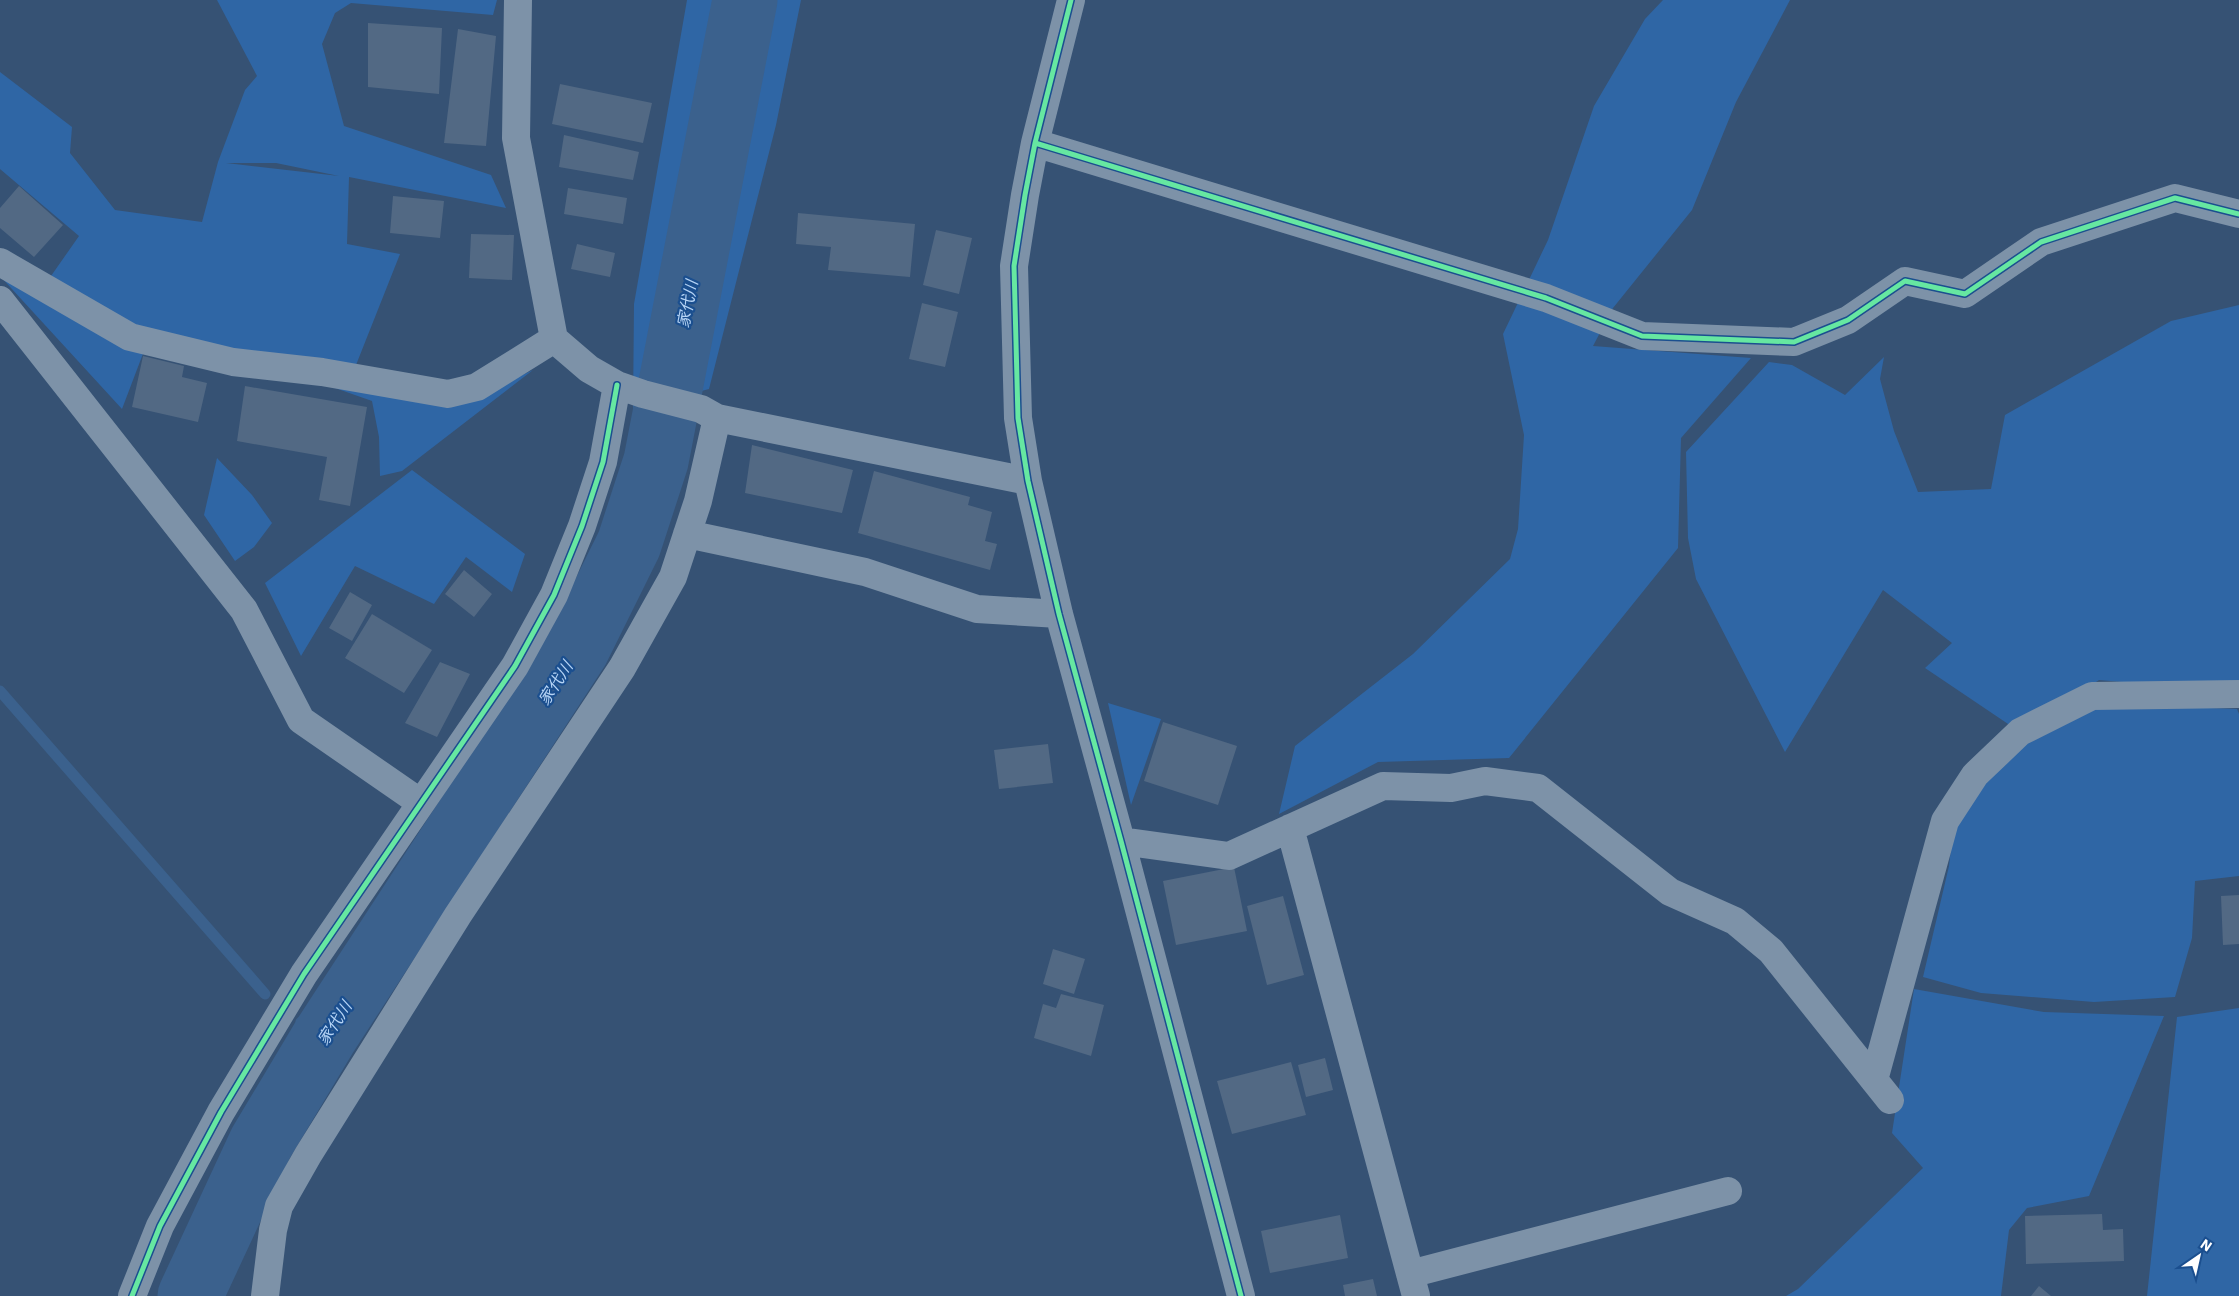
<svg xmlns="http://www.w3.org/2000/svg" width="2239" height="1296" viewBox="0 0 2239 1296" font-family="'IBM Plex Sans','Noto Sans JP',sans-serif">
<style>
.green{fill:#2f66a5;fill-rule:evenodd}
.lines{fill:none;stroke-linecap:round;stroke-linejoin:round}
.stream{stroke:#3b618d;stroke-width:11}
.river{stroke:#3b618d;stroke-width:65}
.building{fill:#526984}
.minor{stroke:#7d92a8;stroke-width:28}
.cycleway-casing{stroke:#1b4f8f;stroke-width:8}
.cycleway{stroke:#66e7a1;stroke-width:5}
.labels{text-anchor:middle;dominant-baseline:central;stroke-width:4.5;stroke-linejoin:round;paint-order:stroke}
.water-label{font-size:16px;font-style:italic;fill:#b5d3f5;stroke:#1b4f8f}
</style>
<rect width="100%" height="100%" fill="#365274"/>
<!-- green -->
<path class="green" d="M217 0H497L493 15 351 3 335 13 322 44 344 126 491 175 506 208 349 177 347 244 400 254 356 365 233 352 151 336 51 276 79 236 0 169V72L72 127 70 153 115 210 202 222 218 162 245 90 257 76ZM226 163H276L339 176Z
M687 0H801L776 125 709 389 633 409 634 304Z
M1663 0H1790L1736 102 1692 210 1613 308 1593 346 1751 358 1681 438 1678 548 1509 758 1378 762 1279 814 1295 746 1413 654 1510 559 1518 529 1524 435 1503 334 1548 240 1594 106 1645 19Z
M0 276 144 351 122 409Z
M2239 305V692L2099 680 2020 732 1925 668 1952 643 1883 590 1785 752 1696 579 1688 538 1686 452 1769 362 1792 365 1845 395 1884 357 1880 379 1894 431 1918 492 1991 489 2005 415 2171 321Z
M533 370 402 471 380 476 379 437 372 401 318 382 466 401Z
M217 458 252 495 272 523 254 547 235 561 204 515Z
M412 470 525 554 512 592 466 557 434 604 355 566 301 656 265 583Z
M1108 703 1161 719 1131 805Z
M2099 704 2237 709 2239 714V876L2195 881 2192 938 2175 997 2094 1002 1981 993 1923 977 1949 866 1956 804 2023 740Z
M1914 989 2044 1012 2164 1016 2089 1196 2027 1208 2009 1230 2001 1296H1786L1798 1289 1923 1168 1892 1133Z
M2239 1008V1296H2147L2177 1017Z"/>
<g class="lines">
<!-- stream -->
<path class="stream" d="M0 691 265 994
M301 1022 325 1036"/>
<!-- river -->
<path class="river" d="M190 1296 261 1143 325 1036 577 649 629 544 656 461 745 0"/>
</g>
<!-- building -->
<path class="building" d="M368 23 442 28 439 94 368 87Z
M458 29 496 36 486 146 444 143Z
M560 84 652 103 643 143 552 124Z
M564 135 639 152 633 180 559 167Z
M19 186 63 225 34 257 0 228V208Z
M568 188 627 198 623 224 564 214Z
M393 196 444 201 440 238 390 233Z
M798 213 915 224 910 277 828 270 831 247 796 244Z
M936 230 972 238 959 294 923 285Z
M471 234 514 235 512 280 469 278Z
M577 244 615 253 610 277 571 269Z
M922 303 958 312 945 367 909 359Z
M143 356 184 366 182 377 207 383 198 422 132 407Z
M245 386 367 407 350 506 319 500 327 457 237 441Z
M752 445 853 470 842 513 745 493Z
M874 471 970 497 968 505 992 512 985 541 997 544 990 570 858 533Z
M464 570 492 594 474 617 445 594Z
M350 592 372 605 352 641 329 628Z
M372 614 432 650 404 693 345 658Z
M440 662 470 674 437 737 405 723Z
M1163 722 1237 746 1218 805 1144 781Z
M1048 744 1053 783 999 789 994 750Z
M1234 867 1247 931 1176 945 1163 881Z
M2239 895V944L2223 945 2221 896Z
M1283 896 1304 975 1267 985 1247 906Z
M1053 949 1085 959 1074 994 1043 984Z
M1061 994 1104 1005 1091 1056 1034 1038 1043 1004 1056 1008Z
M1325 1058 1333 1090 1306 1097 1298 1065Z
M1291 1062 1306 1115 1232 1134 1217 1081Z
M2102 1214 2103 1230 2123 1229 2124 1261 2026 1264 2025 1216Z
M1340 1215 1348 1258 1270 1273 1261 1231Z
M1373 1279 1377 1296H1345L1343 1285Z
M2039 1286 2051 1296H2031Z"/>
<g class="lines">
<!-- minor -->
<path class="minor" d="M518 0 516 138 554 339 589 369 617 385 643 394 701 409 717 418 1028 481
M1071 0 1035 143 1025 195 1014 266 1018 418 1028 481 1059 614 1121 841 1241 1296
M1035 143 1546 298 1642 336 1794 342 1848 320 1905 281 1965 294 2041 242 2175 198 2239 214
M0 262 130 337 233 362 322 372 448 394 477 387 554 339
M0 300 244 610 301 720 421 803
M687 534 865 572 977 609 1059 614
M1290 828 1416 1296
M1121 841 1229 856 1383 786 1451 788 1485 781 1538 788 1670 892 1735 921 1771 951 1890 1100
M1874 1080 1945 821 1975 775 2020 732 2092 696 2239 694
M1410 1274 1728 1191
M132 1296 160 1226 221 1112 304 974 515 666 554 595 582 526 603 462 617 385
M265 1296 273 1230 279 1206 308 1155 458 915 622 668 673 577 698 501 717 418"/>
<defs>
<path id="cycleway" d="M1071 0 1035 143 1025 195 1014 266 1018 418 1028 481 1059 614 1121 841 1241 1296
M1035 143 1546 298 1642 336 1794 342 1848 320 1905 281 1965 294 2041 242 2175 198 2239 214
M132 1296 160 1226 221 1112 304 974 515 666 554 595 582 526 603 462 617 385"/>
</defs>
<!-- cycleway casing -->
<use href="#cycleway" class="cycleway-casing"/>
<!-- cycleway -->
<use href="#cycleway" class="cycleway"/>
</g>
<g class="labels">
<!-- water labels -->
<g class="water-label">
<text transform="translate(687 304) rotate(-79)">家代川</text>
<text transform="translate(555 683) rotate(-57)">家代川</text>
<text transform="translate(334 1023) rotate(-57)">家代川</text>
</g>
</g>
<!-- north arrow -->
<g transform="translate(2199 1256) rotate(34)" stroke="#1b4f8f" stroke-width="4" paint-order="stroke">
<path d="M0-4L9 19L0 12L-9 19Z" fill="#ffffff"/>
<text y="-8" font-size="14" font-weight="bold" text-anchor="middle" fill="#ffffff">N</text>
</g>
</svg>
